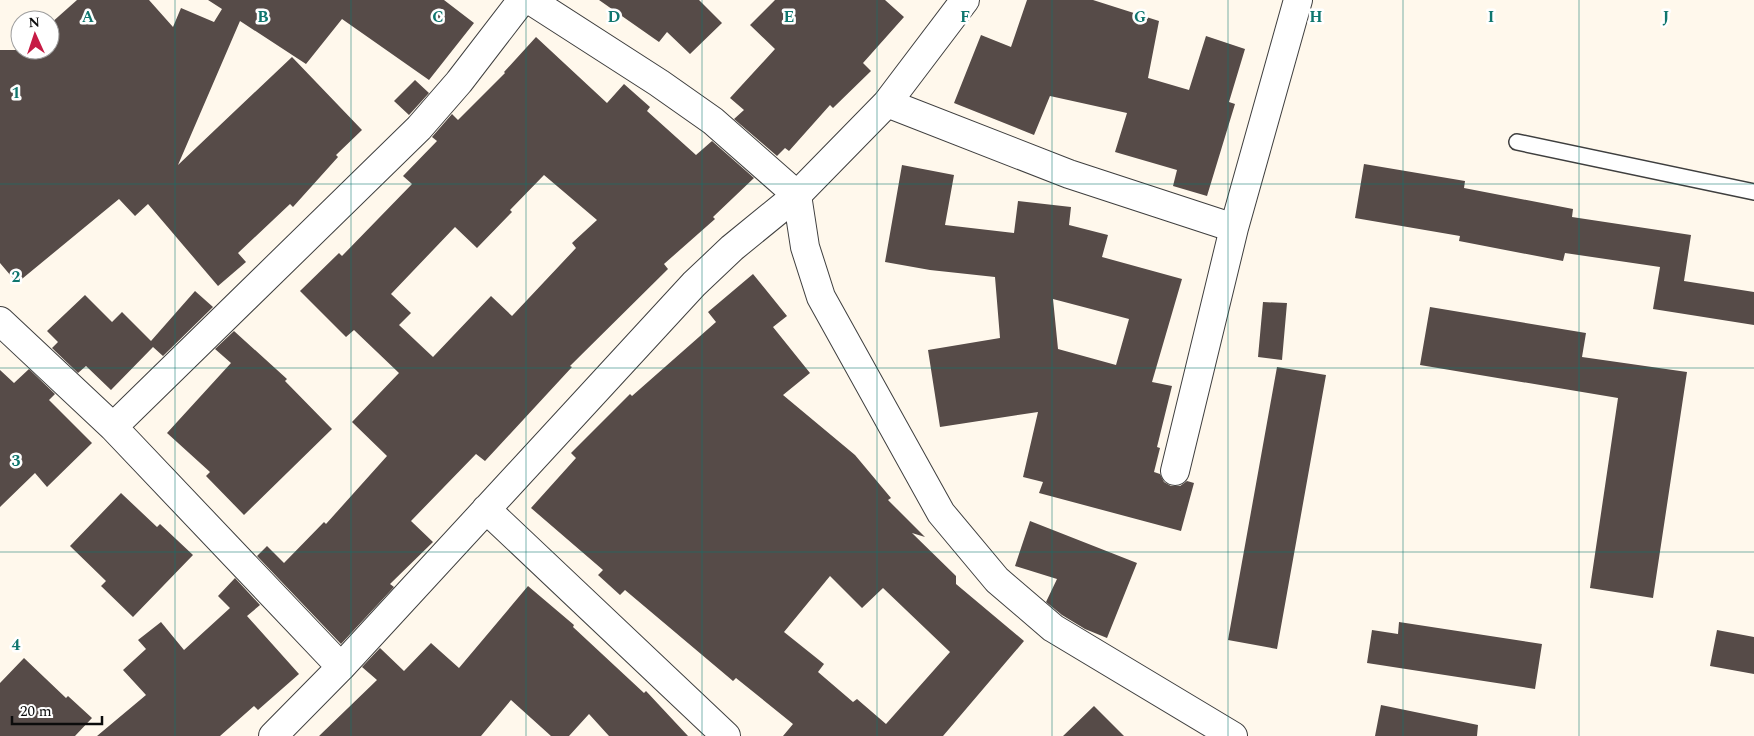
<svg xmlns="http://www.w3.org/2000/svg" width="1754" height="736" viewBox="0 0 1754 736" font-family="Spectral,serif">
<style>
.building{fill:#564b48;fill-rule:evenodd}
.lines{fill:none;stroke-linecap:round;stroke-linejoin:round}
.lane-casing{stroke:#3f3f3f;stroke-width:18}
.street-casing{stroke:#3f3f3f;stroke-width:30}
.lane{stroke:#fff;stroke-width:15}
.street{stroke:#fff;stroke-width:28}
.grid{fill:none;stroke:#0f766e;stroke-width:1;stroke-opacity:0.55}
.grid-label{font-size:16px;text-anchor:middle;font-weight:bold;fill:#0f766e;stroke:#fff;stroke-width:5;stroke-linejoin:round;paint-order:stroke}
</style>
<rect width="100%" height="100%" fill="#fff8ec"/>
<!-- building -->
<path class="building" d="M77 0H149L173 27 181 8 214 22 222 9 208 0H444L474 23 429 80 342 19 306 64 240 21 178 165 292 57 362 130 336 155 338 157 293 207 290 204 238 253 246 262 218 286 148 204 135 216 119 199 17 283 0 263V50H50V24Z
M599 0H699L722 23 690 54 667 32 659 42Z
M775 0H885L904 17 863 63 871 71 833 108 830 105 789 151 785 148 777 156 734 119 744 110 730 98 775 49 750 25Z
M1027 0H1093L1159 21 1148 78 1189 90 1206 36 1245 49 1229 102 1235 104 1207 196 1173 186 1177 170 1115 152 1127 113 1050 96 1034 135 954 103 981 35 1011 47Z
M536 37 607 103 624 84 650 107 647 111 696 155 712 141 754 178 713 217 715 219 664 264 668 269 570 366 572 367 485 461 476 454 411 521 433 542 390 584 394 587 341 644 257 556 267 546 284 563 324 522 326 524 387 456 352 422 399 373 354 330 346 337 300 291 339 253 342 256 412 184 403 176 437 141 432 137 452 114 458 120 505 73 504 72ZM544 175 597 220 572 243 576 248 512 316 491 296 433 357 399 325 411 313 391 294 455 227 477 248 512 212 510 210Z
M415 80 429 93 409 115 394 101Z
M1364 164 1465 181 1464 188 1573 209 1572 217 1691 235 1684 281 1754 292V325L1653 309 1660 267 1565 253 1563 261 1459 241 1460 236 1355 218Z
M902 165 954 175 945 225 1014 233 1018 201 1071 207 1069 225 1108 235 1102 257 1182 279 1152 382 1172 386 1157 447 1160 448 1154 472 1160 474 1164 482 1171 486H1180L1187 481 1194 483 1181 531 1039 493 1043 482 1023 477 1038 412 940 427 928 350 1000 338 995 277 930 270 885 262ZM1053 299 1129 319 1116 365 1058 349Z
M753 274 787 316 773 327 810 373 783 395 855 455 891 498 888 500 925 537 912 533 956 576V584L1024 641 943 736H783L793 724 736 678 733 681 625 590 620 595 598 575 603 570 531 508 576 458 571 453 630 394 632 396 716 322 708 312ZM830 576 862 608 883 588 950 652 886 724 857 699 853 702 818 672 824 664 784 632Z
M195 291 213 307 163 356 153 347 111 390 86 366 78 373 52 348 58 342 47 331 85 295 112 322 122 312 151 341Z
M1263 302 1287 303 1282 360 1258 357Z
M1430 307 1586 333 1582 357 1687 372 1653 598 1590 588 1618 398 1420 365Z
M234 331 287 379 285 381 332 429 244 515 206 476 210 472 167 433 231 363 215 349Z
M1277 367 1326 375 1277 649 1228 640Z
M29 369 55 394 49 400 92 443 47 487 35 473 0 507V370L14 383Z
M121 493 157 527 160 524 193 555 133 617 101 586 106 581 70 546Z
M1030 521 1137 563 1107 638 1085 629 1062 615 1046 602 1057 579 1015 566Z
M235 578 260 605 247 616 299 674 258 710 254 706 220 736H97L146 695 123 670 146 649 138 640 161 622 184 650 230 608 218 596Z
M528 586 574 625 573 627 644 693 646 691 688 736H609L589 714 569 736H551L511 700 481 736H319L377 680 362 667 380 648 404 671 431 643 459 668Z
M1399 622 1542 644 1535 689 1367 663 1372 630 1398 634Z
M1717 630 1754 637V674L1710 666Z
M24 658 66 698 68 696 92 718 75 736H0V683Z
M1381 705 1478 725 1477 736H1375Z
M1094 706 1124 736H1063Z"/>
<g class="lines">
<defs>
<path id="lane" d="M1517 142 1754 192"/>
<path id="street" d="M530 0 659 83 713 121 797 195 805 247 821 297 941 513 997 580 1053 628 1233 736
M887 103 1069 174 1234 228
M0 321 113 427 341 667
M113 427 419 128 459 82 522 0
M1175 471 1234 228 1298 0
M486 509 726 736
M273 736 341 667 694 284 732 248 797 195 887 103 965 0"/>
</defs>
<!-- lane casing -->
<use href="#lane" class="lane-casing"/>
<!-- street casing -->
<use href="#street" class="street-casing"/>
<!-- lane -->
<use href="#lane" class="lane"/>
<!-- street -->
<use href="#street" class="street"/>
</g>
<!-- grid -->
<path class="grid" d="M175 0V736M351 0V736M526 0V736M702 0V736M877 0V736M1052 0V736M1228 0V736M1403 0V736M1579 0V736M0 184H1754M0 368H1754M0 552H1754"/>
<g class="grid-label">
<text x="88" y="22">A</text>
<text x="263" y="22">B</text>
<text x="438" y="22">C</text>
<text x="614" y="22">D</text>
<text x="789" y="22">E</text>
<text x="965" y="22">F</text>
<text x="1140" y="22">G</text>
<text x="1316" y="22">H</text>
<text x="1491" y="22">I</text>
<text x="1666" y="22">J</text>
<text x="16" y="98">1</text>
<text x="16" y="282">2</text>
<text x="16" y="466">3</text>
<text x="16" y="650">4</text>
</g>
<!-- north arrow -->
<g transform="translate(35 35) rotate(357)"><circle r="24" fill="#ffffff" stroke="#9e9e9e"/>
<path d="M0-4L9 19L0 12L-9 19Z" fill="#c61b44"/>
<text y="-8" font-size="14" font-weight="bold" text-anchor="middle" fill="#0c0c0c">N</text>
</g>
<!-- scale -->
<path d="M12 716v8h90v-8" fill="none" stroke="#0c0c0c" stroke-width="2.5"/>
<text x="20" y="716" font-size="15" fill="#0c0c0c" stroke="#ffffff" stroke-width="4" paint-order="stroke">20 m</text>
</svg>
